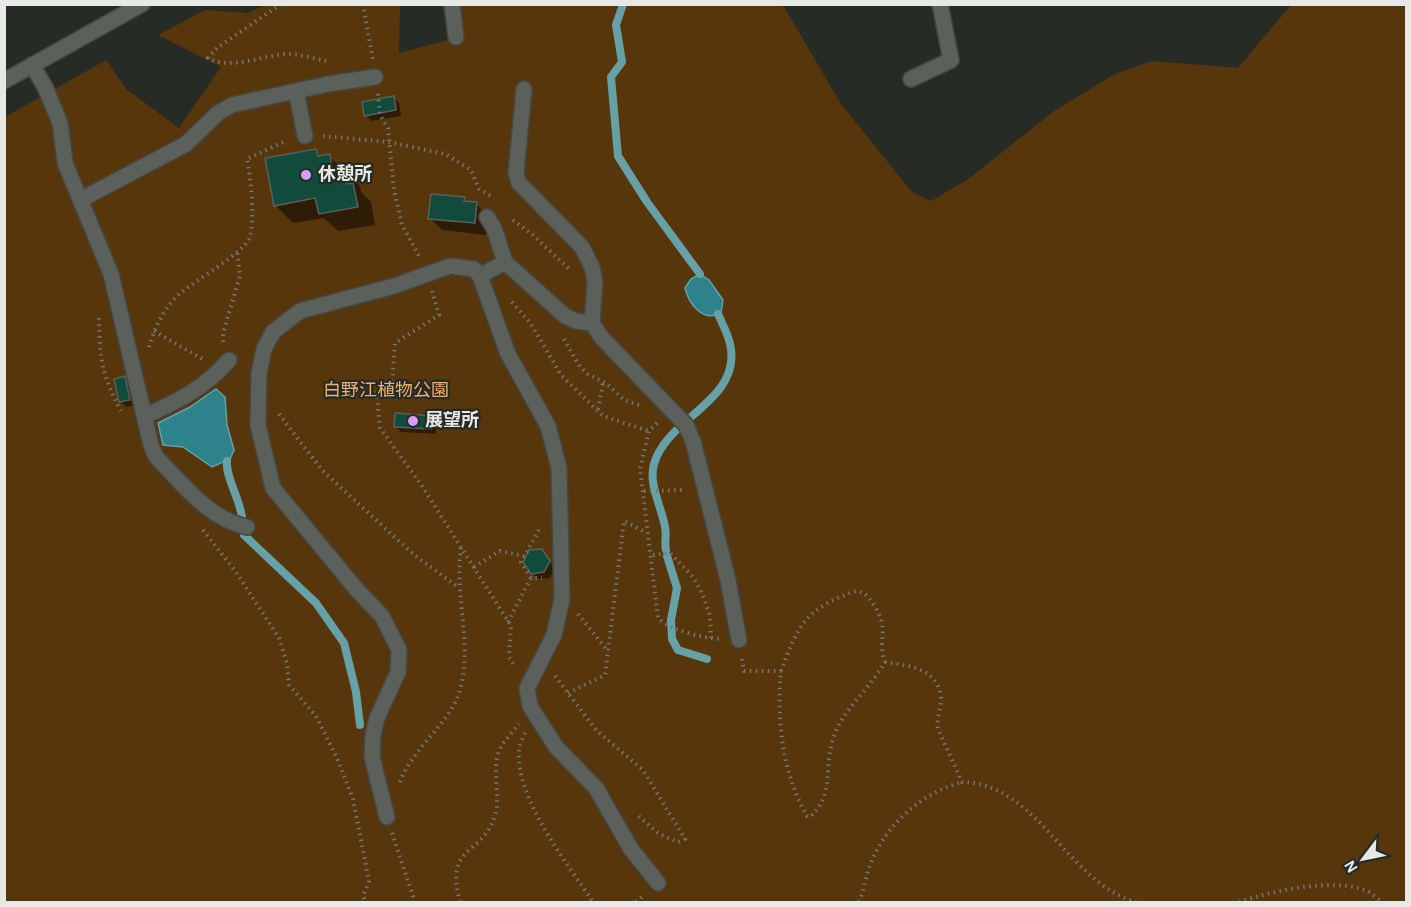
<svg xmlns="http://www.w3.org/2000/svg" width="1411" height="907" viewBox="0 0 1411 907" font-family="'Alegreya Sans','Noto Sans JP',sans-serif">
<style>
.green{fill:#57360c}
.water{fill:#2d828c;stroke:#65a1a7;stroke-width:1.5}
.shadow{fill:#0007}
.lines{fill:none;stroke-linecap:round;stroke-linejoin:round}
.stream{stroke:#65a1a7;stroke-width:8}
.building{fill:#104b3c;stroke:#59615e;stroke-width:1.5}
.minor-casing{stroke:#444642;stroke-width:18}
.path{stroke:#747772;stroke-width:4;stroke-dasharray:1.5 4.5;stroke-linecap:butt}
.minor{stroke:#5b605a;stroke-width:15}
.poi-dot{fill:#d59cfb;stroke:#272b25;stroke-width:2}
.labels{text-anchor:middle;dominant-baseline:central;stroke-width:4.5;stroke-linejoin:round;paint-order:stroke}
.poi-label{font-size:18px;font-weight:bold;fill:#e7e9e6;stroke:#272b25;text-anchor:start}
.park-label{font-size:18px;fill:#eeb06d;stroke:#272b25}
</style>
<rect width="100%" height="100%" fill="#272b25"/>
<!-- green -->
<path class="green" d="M266 5H400L399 53 464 36 459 5H783L841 104 912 192 931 201 967 180 1054 111 1115 74 1152 61 1238 68 1291 5H1406V902H5V117L106 60 126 89 179 128 221 67 158 35 205 10 248 13Z"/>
<!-- water -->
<path class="water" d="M700 274 709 280 723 300 721 313C703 323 689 304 685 288L691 279Z
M216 389 225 397 227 425 234 450 230 459 212 467 183 447 163 445 158 423 190 407Z"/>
<!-- shadow -->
<path class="shadow" d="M393 97 399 103 401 116 371 121 366 115Z
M315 151 322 157 329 156 360 186 361 192 371 202 375 225 338 231 324 218 293 223 275 205Z
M464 198 469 203 476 204 488 216 486 235 442 230 430 218Z
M125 378 130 383 135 405 126 407 121 401Z
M432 417 437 423 436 434 401 432 395 426Z
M542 551 555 568 550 578 538 579 532 573Z"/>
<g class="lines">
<!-- stream -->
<path class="stream" d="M623 4 616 25 622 62 611 77 618 156 647 202 700 274
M227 461C225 477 240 498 242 518
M245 532 244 535 316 603 344 643 356 692 360 725
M666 550C664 543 667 535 665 527 662 508 648 484 654 464 667 418 738 402 731 349 730 338 723 325 718 314
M667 556 677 588 671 620 672 639 678 650 707 659"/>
</g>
<!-- building -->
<path class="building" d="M394 96 396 110 364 116 362 102Z
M316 149 318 156 330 154 332 168 342 167 346 184 353 183 358 207 319 214 315 198 274 206 265 158Z
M431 194 465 197 464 201 477 202 475 223 428 219Z
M125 376 130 400 119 402 114 379Z
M395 413 432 416 431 429 394 427Z
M542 549 550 561 544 572 531 574 523 562 529 550Z"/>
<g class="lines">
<defs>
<path id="minor" d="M452 4 456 37
M32 65 45 87 60 123 65 163 111 274 151 445 156 457C183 484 208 519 247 527
M911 79 951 60 940 4
M4 81 142 4
M524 89 516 173 519 183 582 247 592 267 595 282 592 323 602 338 686 425 693 441 728 580 739 640
M296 91 305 136
M80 200 186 144 218 113 232 105 328 84 375 77
M487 217 494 228 505 262
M480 276 505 262 565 316 576 321 592 323
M145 416C178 401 205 388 229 360
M387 817 372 757 373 735 377 718 398 672 399 650 382 616 357 590 273 488 258 425 259 373 264 349 273 332 300 311 394 286 450 266 474 269 480 276 508 354 548 426 559 468 562 599 554 635 527 688 530 706 556 747 596 788 631 849 658 883"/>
</defs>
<!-- minor casing -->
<use href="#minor" class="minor-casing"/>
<!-- path -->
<path class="path" d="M281 4 217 48 208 58C232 71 261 55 287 54 301 54 316 59 330 62
M363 4 373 60
M378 94 380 115 388 128 394 190 402 225 419 256
M323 136 389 142 445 154 471 170 479 189 494 198
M513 220 533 235 570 270
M432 291 439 315 395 343 392 385 376 389 380 428 422 486 511 626 509 657 515 667
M512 302 531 324 561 375 603 416 649 431
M99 318C100 360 101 373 121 411
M154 331 204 360
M564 339 580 367 588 374 607 384 624 400 639 405
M223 342V333L240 276 237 252
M149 347C155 326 165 306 182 292 195 281 246 251 250 237 255 219 251 178 247 159L286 141
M598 409 603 383
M279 414 322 470 413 554 458 587
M657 423 649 431 640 469 658 618C671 631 703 638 721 639
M644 491 685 490
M203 530 236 572 279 638 287 663 289 685 316 716 337 758 353 799 369 881 363 896 366 902
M539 530 521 562 531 578H542
M653 555 670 553 693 577 702 593 710 616 711 638
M474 567 500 551 524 556
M578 614 607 650
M508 622 531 578
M742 659 744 671H781C776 718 783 776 807 816L810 817C834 795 824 772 832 743 840 710 869 691 885 662 876 638 892 631 872 602 867 595 864 592 856 591 806 608 798 625 781 671
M885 662C908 666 936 667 941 696 942 707 936 717 938 729L962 782C1039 784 1066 882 1136 902
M555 676 596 730 643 770 685 839 678 842 659 834 636 814
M568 693 605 675 624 521 645 532
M525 733C523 738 519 745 519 750 515 798 567 863 593 902
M400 782C412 748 451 723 460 690 473 643 454 595 461 548
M392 833 415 902
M460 902C444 843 483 857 495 815 501 795 492 774 498 754 501 743 512 733 519 724
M636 902 644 895
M859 902C865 888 866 872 873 858 889 822 924 792 962 782
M1239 902C1273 891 1333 877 1367 891 1372 893 1377 899 1382 902"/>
<!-- minor -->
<use href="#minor" class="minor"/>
</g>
<!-- markers -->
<g class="poi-dot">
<circle cx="306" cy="175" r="6"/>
<circle cx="413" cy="421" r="6"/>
</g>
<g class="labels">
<!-- poi labels -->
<g class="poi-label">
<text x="318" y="175">休憩所</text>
<text x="425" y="421">展望所</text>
</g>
<!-- park labels -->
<g class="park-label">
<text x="386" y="391">白野江植物公園</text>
</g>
</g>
<!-- border -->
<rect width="1411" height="907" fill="none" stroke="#e7e9e6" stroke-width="12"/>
<!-- north arrow -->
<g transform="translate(1363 859) rotate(238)" stroke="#272b25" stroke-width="4.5" paint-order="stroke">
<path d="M0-4.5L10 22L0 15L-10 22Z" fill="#e7e9e6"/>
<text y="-9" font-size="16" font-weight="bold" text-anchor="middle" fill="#e7e9e6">N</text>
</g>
</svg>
